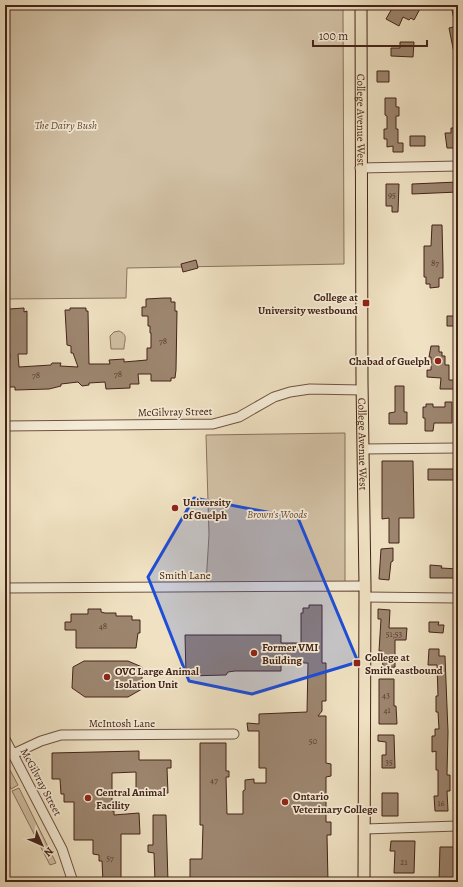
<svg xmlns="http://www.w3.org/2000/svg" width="463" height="887" viewBox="0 0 463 887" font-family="Alegreya,serif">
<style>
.green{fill:#d2c1a5;stroke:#8b725e}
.building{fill:#9d8670;stroke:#442318}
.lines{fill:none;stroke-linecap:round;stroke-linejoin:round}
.minor-casing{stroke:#6f5242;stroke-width:11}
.major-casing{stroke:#442318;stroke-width:13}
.minor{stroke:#f5ecd7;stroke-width:9}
.major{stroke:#efe1c2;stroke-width:11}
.marked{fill:#1d4ed8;fill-opacity:0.2;stroke:#1d4ed8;stroke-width:3;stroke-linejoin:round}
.poi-dot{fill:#8f2418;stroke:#f5ecd7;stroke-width:1.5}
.labels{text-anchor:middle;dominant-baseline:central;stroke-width:3.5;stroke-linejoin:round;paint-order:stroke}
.number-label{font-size:9px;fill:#5a3c2e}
.street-label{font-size:11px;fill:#442318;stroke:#f5ecd7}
.park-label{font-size:11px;font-style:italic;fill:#684a3b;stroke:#f5ecd7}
.poi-label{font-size:11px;font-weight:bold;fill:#442318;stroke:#f5ecd7;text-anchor:start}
</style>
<rect width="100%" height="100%" fill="#efe1c2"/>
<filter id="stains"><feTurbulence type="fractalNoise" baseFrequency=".005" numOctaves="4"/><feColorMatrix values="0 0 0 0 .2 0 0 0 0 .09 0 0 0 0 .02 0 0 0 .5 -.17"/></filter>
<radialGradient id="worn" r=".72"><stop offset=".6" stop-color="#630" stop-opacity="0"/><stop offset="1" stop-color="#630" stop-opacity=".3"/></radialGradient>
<!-- green -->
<path class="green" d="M5 5H343L344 264 127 268 126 298 5 299Z
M119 331C129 335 124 341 124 349H111L110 336 114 332Z
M345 433V582L206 584 209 535 206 435Z
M5 766 10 770 18 785 11 789 5 778Z
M19 788 56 863 50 865 12 791Z"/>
<!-- building -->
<path class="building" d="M394 5H417L421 7 414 20 411 18 409 20 403 17 399 26 386 19Z
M451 5H458V25H455Z
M458 26V58H455L449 28Z
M400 42H414L413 57 391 56V48H400Z
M377 71H389V82H377Z
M385 98H396V107H399V116H396V129H398V143H403V152H393V146L387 147V139H384V129H387V116L385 115Z
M451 128H458V148H447L445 133H451Z
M410 136H425V146H410Z
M458 182V192L412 194V184Z
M386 184H399L398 212H392V206H386Z
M432 225H442L443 267V278H439V287L430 288V284H426V277H424V246H431Z
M196 260 198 268 183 272 181 264Z
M164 298H171V302H175V311H177L176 370 175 378H171V381H151V374H138L139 384H130V388L106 389 105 382 89 383V385L82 386 78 382 61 384V386L49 389 15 390V387H6L5 367H9L10 354H5V315L9 309 24 308V312L27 311V354H18L19 367 51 365 52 363H61L60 366 78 367 73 353H71V346L67 345 65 310H70V308H86V311H88L89 364H110L109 360 124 359V362L147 360V348H151V333H150V326H148V316H142V307H146V299Z
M447 316H458V326H447Z
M431 346H439V352H442V356H445V365H449V380H458V389H440L441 378 427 377V370H431V357H429Z
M395 386H404V412H407V424H389V413L395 412Z
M445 402H452V423H434L433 431H425V418H423V407H426V404H433V407H445Z
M382 461H413L414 518H399V543H389V518L382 519Z
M428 469H458V480H428Z
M393 548V561L391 562 389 580 379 579 381 549Z
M430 565 442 566 441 568 458 569V578H430Z
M309 605H322V663H326V701H322V711L318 716H326V763L331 764V776L326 777V822H331V835H327L328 882H290V880L190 882V859H202L203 825H200V743H226V771H229V777H226L227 814H243V791L245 790V780L254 779V783H266V768H259V731H248L247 723 259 724V714L307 712 308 663H281V671H235L228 672 226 675 186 676 185 635H281V643H301V613H303V608H309Z
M88 609H101V612L105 613H116V616H132V620H140V633H138L136 648H76V630H65V622H71V614H88Z
M378 609 390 610 389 628H407L406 640H395V667L383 668 382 651H379L381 619H378Z
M429 622H439L438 625H444L443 633 429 632Z
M429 649H439V656H445L448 732 447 775H450V791H447L448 811H435L434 796H438V770H436V751L432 752V736H435V729H439L438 712H436V696H438L437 665H428Z
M84 661H128L142 667V689L128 697H85L72 688 73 667Z
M379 679H394V706H396L397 724H379Z
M378 735H394L395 768H382V755H386V742L378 741Z
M139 751V760H171V768H167L168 793H136V772L112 773V811H114V815L139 813 140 834H121V882H103L102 861H99V855L93 854V840H74V802H64V794H61L60 779H52V753Z
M382 793H398V816H382Z
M153 815H166L168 882H155L154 853 148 852V845H153Z
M391 841H415L414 873H394L395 851H390Z
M440 847H455V882H439Z"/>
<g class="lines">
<defs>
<path id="minor" d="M360 168 458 166
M5 426 213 424 239 417 274 397 290 392 310 389 362 390
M363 449 458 448
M5 588 365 586
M365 597 458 598
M5 739 62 849 73 882
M13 754 41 741 61 735 234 734
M365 829 458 826"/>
<g id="major">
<path id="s1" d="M361 5 362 382 365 586 364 882"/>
</g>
</defs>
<!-- minor casing -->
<use href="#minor" class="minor-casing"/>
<!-- major casing -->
<use href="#major" class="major-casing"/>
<!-- minor -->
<use href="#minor" class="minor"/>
<!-- major -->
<use href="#major" class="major"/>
</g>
<!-- marked area -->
<path class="marked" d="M194 498 298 518 358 662 252 694 189 681 148 577Z"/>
<!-- markers -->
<g class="poi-dot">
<rect x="362" y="299" width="8" height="8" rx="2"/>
<circle cx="438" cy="361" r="4"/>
<circle cx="175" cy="508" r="4"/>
<circle cx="254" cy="653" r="4"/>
<rect x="353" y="659" width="8" height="8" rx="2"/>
<circle cx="107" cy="677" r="4"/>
<circle cx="88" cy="798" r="4"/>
<circle cx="285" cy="802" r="4"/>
</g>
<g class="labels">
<!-- number labels -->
<g class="number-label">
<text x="392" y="195">95</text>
<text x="435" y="263">87</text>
<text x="163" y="341">78</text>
<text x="118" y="374">78</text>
<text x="36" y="375">78</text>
<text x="103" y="626">48</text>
<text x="394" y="634">51;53</text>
<text x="386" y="695">43</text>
<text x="387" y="710">41</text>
<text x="313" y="741">50</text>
<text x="389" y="762">35</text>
<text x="214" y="780">47</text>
<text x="441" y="803">16</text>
<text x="110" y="858">57</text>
<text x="404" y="862">21</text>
</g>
<!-- street labels -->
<g class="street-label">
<text stroke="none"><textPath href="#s1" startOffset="115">College Avenue West</textPath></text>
<text transform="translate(175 412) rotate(-1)">McGilvray Street</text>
<text stroke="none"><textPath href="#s1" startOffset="439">College Avenue West</textPath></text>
<text x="185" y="575">Smith Lane</text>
<text x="122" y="723">McIntosh Lane</text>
<text transform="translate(41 782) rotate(62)">McGilvray Street</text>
</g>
<!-- park labels -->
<g class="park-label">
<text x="66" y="125">The Dairy Bush</text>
<text x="277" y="514">Brown's Woods</text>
</g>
<!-- poi labels -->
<g class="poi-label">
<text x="358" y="297" text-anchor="end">College at<tspan x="358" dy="13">University westbound</tspan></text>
<text x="430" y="361" text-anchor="end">Chabad of Guelph</text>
<text x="183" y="502">University<tspan x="183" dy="13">of Guelph</tspan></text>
<text x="262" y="647">Former VMI<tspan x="262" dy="13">Building</tspan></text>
<text x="365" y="657">College at<tspan x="365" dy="13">Smith eastbound</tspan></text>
<text x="115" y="671">OVC Large Animal<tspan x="115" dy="13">Isolation Unit</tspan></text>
<text x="96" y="792">Central Animal<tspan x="96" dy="13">Facility</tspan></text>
<text x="293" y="796">Ontario<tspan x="293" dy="13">Veterinary College</tspan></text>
</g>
</g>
<!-- margin -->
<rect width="463" height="887" fill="none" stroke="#efe1c2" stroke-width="20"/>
<rect x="6" y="6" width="451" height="875" fill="none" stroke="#442318" stroke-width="2"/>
<rect x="10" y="10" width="443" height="867" fill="none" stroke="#442318"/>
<!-- north arrow -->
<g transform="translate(42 845) rotate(135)" stroke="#f5ecd7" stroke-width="3" paint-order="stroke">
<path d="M0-3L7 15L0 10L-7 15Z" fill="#442318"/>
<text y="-6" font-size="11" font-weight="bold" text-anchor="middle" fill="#442318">N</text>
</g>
<!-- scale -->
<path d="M313 40v6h114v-6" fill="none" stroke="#442318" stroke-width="2"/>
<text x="319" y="40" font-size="12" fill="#442318" stroke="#f5ecd7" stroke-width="3" paint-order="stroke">100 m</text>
<rect width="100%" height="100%" filter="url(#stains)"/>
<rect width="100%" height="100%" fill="url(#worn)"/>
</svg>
